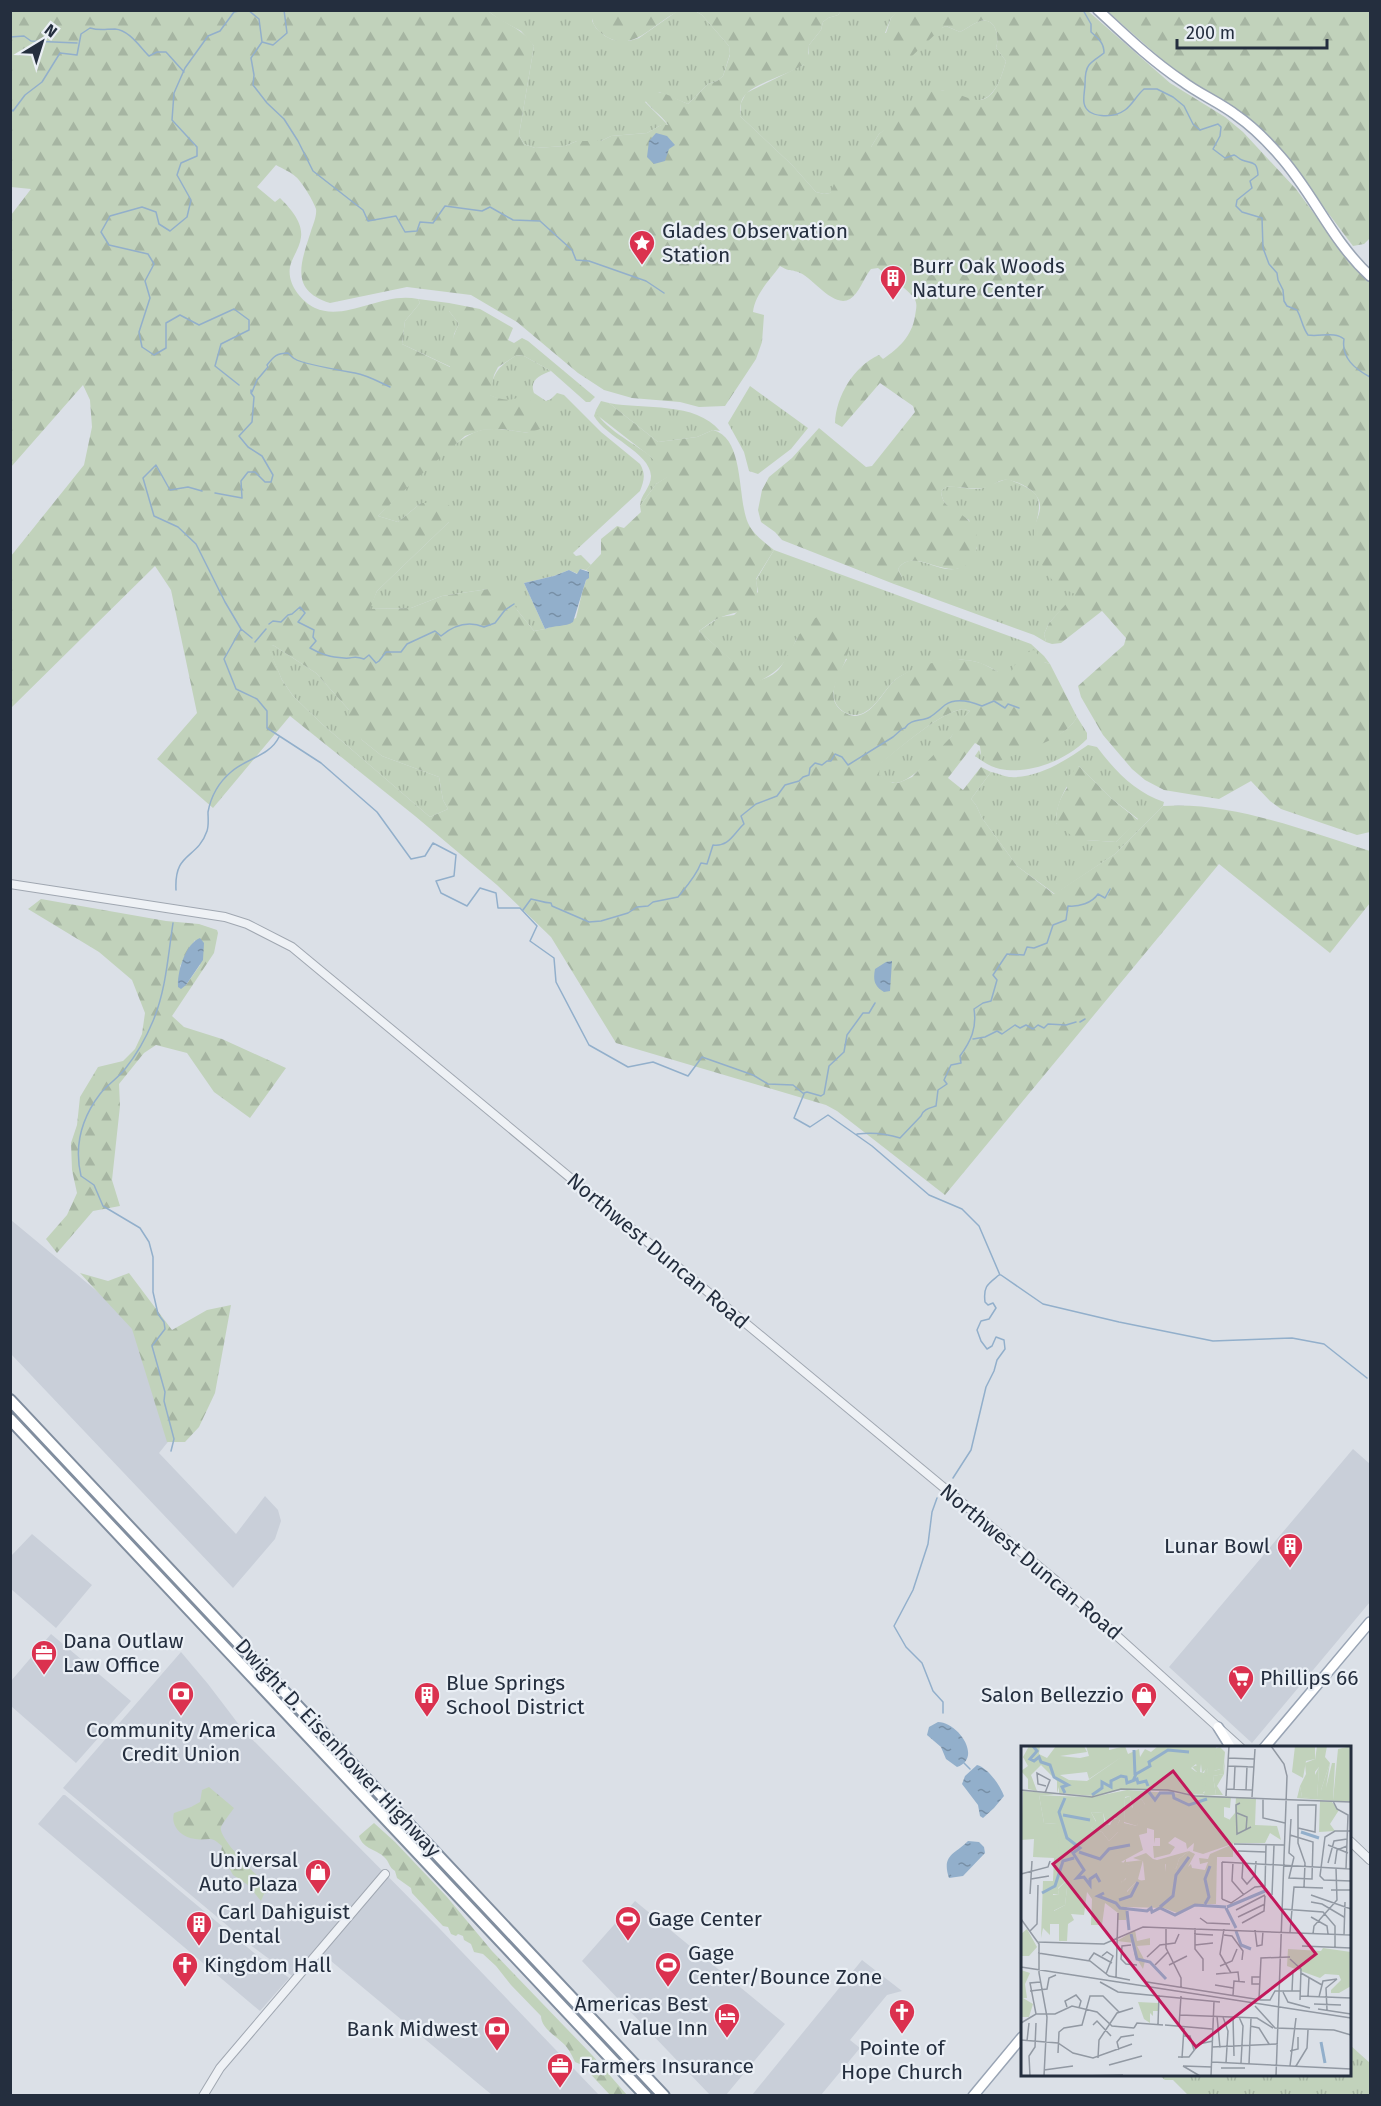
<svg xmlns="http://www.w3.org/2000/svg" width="1381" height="2106" font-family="'Fira Sans',sans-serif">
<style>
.built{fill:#c9cfd9}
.grass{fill:url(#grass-tufts);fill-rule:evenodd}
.forest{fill:url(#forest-firs);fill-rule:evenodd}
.water{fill:url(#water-ripples)}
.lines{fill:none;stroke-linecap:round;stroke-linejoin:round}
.stream{stroke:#92afcb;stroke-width:1.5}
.minor-casing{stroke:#a0a7b1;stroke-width:10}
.major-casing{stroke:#99a4b4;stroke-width:12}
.highway-casing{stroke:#818e9f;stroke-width:14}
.minor{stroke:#eef1f5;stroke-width:8}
.major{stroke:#fff;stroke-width:9}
.highway{stroke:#fff;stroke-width:10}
.labels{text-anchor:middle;stroke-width:4.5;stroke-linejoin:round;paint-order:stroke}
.poi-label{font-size:21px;fill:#242e3e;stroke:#eaeff5;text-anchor:start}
.street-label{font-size:21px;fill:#242e3e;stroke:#eaeff5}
.inset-river{fill:none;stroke:#92afcb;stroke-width:3}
.inset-road{fill:none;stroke:#9299a3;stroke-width:1.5}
.view{fill:#c2185b;fill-opacity:0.15;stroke:#c2185b;stroke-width:3}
.inset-edge{fill:none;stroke:#242e3e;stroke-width:3}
</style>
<defs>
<pattern id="grass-tufts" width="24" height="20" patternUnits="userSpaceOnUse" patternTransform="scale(1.5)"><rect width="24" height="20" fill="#c1d2bb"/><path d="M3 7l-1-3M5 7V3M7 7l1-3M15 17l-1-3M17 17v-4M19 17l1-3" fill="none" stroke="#a6b5a2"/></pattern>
<pattern id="forest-firs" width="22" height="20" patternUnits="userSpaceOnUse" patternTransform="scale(1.5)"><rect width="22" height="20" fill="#c1d2bb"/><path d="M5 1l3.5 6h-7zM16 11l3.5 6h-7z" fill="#a6b5a2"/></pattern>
<pattern id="water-ripples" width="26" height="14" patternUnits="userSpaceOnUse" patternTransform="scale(1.5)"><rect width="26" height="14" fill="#92afcb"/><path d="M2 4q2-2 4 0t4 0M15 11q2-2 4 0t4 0" fill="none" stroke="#778fa6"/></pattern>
</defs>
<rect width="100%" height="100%" fill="#dbe0e7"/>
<!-- built -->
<path class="built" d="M11,1220l174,144 2,54 -28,35 77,81 29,-38 13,14 3,11 -6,18 -42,49 -222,-234z
M1353,1449l17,15v138l-118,141 -83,-76z
M32,1534l60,51 -36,43 -45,-39v-33z
M51,1634l80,67 -55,62 -65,-57v-25z
M181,1652l27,32 35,46 196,198 160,167h-107l-173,-144 -24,27 -42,-31 -190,-159z
M65,1795l194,162 29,20 1,1 -29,33 -222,-187 25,-29z
M635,1901l150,123 -59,71h-16l-128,-134z
M862,1960l40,31 -15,4 -37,45 10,8 -39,47h-69z"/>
<!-- grass -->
<path class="grass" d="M488,11h104v10l4,7 9,8 8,4 16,1 10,-3 37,-26 19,-1 7,4 27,31 1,8 -7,22 -6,5 -9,3 -20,20 -29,-12 -14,10 24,24 -8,-1 -14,8 -36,3 -10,5h-24l-12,5 -30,2 -11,-4 -5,-9 15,-89 -13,-15 -21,-11z
M841,11h58l-8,7 -6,15 52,-3 9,-4 14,6c6,-3 12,-8 18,-10 17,-7 22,14 18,26l10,13c-5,18 -13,46 -38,38 -10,-3 -18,-7 -27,-9l-62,44 -8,13 -41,46 -6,1 -8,-2 -24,-27 -52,-49 1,-13 5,-10 57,-28 6,-12v-8l12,-15 2,-8 5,-4 10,-3z
M418,299l31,4v8l10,13 -5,10 -3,33 -49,-23 3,-23 15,-18z
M517,355l7,1 27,15c-11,4 -22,9 -17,22l12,8 5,-2 6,-6 7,2 37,37 39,32c6,10 4,17 0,27l-67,62 3,3 5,-1 10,10 -5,5 -6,-1 -2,5 -9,-4 -15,6 -30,7 21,46 -11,2 -17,-21 -29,-21 -46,7 -31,12 -42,1 8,-18 72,-69 -3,-19h-25l-23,19 -20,-6c21,-21 77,-81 104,-86 15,-3 32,1 47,3l-15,-33 -10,1 -15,-6c5,-23 8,-28 28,-40z
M750,386l58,42 -17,21 -33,25 -9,-3 -5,-19 -16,-29z
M609,403c36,7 86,-2 111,28l-7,-1 -16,7 -39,5z
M596,410c4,16 39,34 53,45 7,6 13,15 19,22l-12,7 -16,22c0,-11 11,-18 11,-30 -1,-24 -46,-39 -57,-60z
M1008,479c35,14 35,18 26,53l42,62 -27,29 -5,11 2,8 -12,-7 -140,-51 8,-2v-5l-4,-8c19,-29 57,29 79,-21l-8,-28c-13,-7 -27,-13 -28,-29l5,-4c10,-1 20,2 29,2 13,0 21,-8 33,-10z
M774,550l257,94 13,12 6,8 -6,-2c-10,4 -28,14 -39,13 -4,-1 -8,-4 -12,-6 -11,-6 -23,-10 -35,-9 -18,1 -52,9 -65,22 -10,10 -18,27 -32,32 -6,2 -12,1 -17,-2 -20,-13 -7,-37 3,-53l-50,-21c-11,25 -16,32 -41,45l-57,-52 21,-14 14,-2 24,-23 -2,-12z
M273,645l43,28 33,37 13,30 20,16 57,21 4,23 5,9 -18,8 -108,-93 -29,-28 -11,-16 -14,-33z
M964,709l6,2c-12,11 -11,15 -19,26 -9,13 -40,45 -55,46 -6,0 -12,-4 -17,-8v-11c20,-15 62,-53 85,-55z
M1077,717l10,16v6c-20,21 -58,36 -87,30 -9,-2 -17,-7 -25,-13l4,-6 2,5c29,-7 81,-10 96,-38z
M1088,745l9,2c19,25 38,45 67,55l-1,4 -48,48 -60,40 -38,-28 -35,-48 -6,-13 -5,-6 20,-27c6,1 12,4 18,5 29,2 57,-17 79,-32zM1079,766l33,33 26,20 -22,23 -30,-2 -30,-17c0,-23 12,-38 23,-57z
M1350,2045l20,18v32h-182l-15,-15h-8l-6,-5 191,-1z"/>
<!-- forest -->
<path class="forest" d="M899,10l189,1 82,72 55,34 18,15 53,57 50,68 24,25v550l-13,3 -76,-26 -11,-8 -19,-20 -32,18 -55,-9 -19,-10 -13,-11 -29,-34 -22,-38 -3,-11 46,-41 2,-7 -24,-27 -41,32 -9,1 -6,-2 -2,-8 5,-11 26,-29c-5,-2 -11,-5 -16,-8 -15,-11 -26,-36 -25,-54 0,-8 5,-15 6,-23 2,-16 -17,-26 -31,-29 -9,-2 -14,5 -21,7 -14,4 -28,-1 -42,0l-5,4c1,18 16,18 27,29 14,13 12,39 -5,47 -20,10 -51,-20 -65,2l4,8v6l-8,1 -112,-44 -7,-8 -14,-10 -3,-12 4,-20 7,-13 23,-19 27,-30 47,39 6,-1 43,-54 -2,-6 -33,-23 -38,44 -7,-4c1,-27 19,-57 44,-68l4,4c16,-11 29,-23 32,-43 1,-7 3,-12 -1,-18 -7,-10 -27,-22 -36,-30l-7,1c-7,8 -12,25 -21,30 -17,10 -38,-23 -52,-27 -9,-3 -8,0 -18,-6 -11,15 -25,28 -27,46l11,3 -2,27 -6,17 -31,47 -26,1 -19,-5 -48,-4 -28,-8 -26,-17 -61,-51 -46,-27 -64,-8 -77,16c-41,-13 -29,-40 -19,-72 2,-6 6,-15 5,-22 -2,-7 -14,-27 -20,-32 -5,-5 -13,-8 -20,-12l-19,22 18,15 5,-4c10,10 23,24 21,39 -1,11 -9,20 -11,30 -3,17 11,34 25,41 31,14 68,-17 103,-9l2,4 -15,18 -3,23 48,23c0,-16 1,-28 9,-43l-10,-13v-8l31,6 33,19 -5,12 6,3 8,-5 6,3 67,56 -5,5h-4l-35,-31 -27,-15 -7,-1 -19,12 -4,8 -4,20c12,5 19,7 32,1l21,12 2,15 -5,6 -11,4 -27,-4 -20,1 -17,6 -49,43 -38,37 20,6 23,-19h25l6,5 1,7 -4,7 -72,69 -7,18 41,-1 31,-12 46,-7h20l9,21 17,21 11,-2 31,-11 7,-29 6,-17 -3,-2 15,-16v-15l16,-13 7,2 17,-16 -1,-6 16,-22 11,-7 -16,-20 -54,-42 -1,-5 5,-9 8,2 49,39 39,-5 16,-7c32,8 24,68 35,93 5,11 16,19 26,27l-18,29c6,34 -14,30 -37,39 -7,3 -13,8 -20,13l57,51c6,-3 15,-5 20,-10 14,-11 30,-71 57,-53 45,29 -22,68 9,92 4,2 8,5 13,5 18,-1 28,-25 40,-36 10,-8 24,-14 37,-17 14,-3 31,-5 45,-1 12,3 21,13 34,12 2,-9 13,-22 23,-24l10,12 6,2 27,53c-12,23 -57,35 -81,45l-15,-7 -1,-9 -5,-3 -27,35 15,12 18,-23 10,5 -20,27 5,6 6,13 35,48 37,28 61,-40 48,-48c67,-5 144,25 207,45v52l-40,50 -111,-89 -274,331 -108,-84 -11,-6 -210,-62 -65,-106 -54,-52 -82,-69 -125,-100 -77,92 -56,-49 40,-46 -26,-123 -16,-24 -144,142v-152l73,-91 8,-38 -2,-27 -7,-15 -72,82v-252l20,-26 -20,-2v-176h477c16,13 35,17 46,35l-15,89 5,9 11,4 30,-2 12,-5h24l10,-5 36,-3 14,-8h7c-7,-11 -21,-18 -26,-30 14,-9 32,3 46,9l20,-20 9,-3 6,-5 7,-21 -1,-9 -27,-31 -7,-4h146l-3,4 -10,3 -5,4 -2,8 -12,15 -1,14 -5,6c-14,9 -46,18 -56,28 -7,6 -7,15 -7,23l52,49 24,27 8,2 6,-1 6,-14 28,-33 7,1 8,-13 49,-41c32,-16 58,43 78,-32l-10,-13c4,-12 -1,-33 -18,-26 -6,2 -12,7 -18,10l-14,-6 -4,2 -30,28 -13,5 -6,-2 -9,-20 7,-21zM273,645l43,28 33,37 -1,9 14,21 20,16 57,21 4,23 5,9 -18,8 -108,-93 -29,-28 -11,-16 -13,-32zM964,709l6,2 -11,10 -8,16 -39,40 -14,6h-5l-14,-8 1,-11c19,-15 61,-53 84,-55z
M1365,10l5,2v226l-6,6 -11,2 -80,-106 -34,-29 -65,-41 -67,-59z
M592,11v-1l88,1c-27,10 -48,48 -80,21 -7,-6 -9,-13 -8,-21z
M1079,766l33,33 26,21 -22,22 -30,-2 -8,1 -22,-18c0,-14 3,-24 11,-35l-2,-9z
M41,899l125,22 33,3 18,6 1,3 -4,20 -42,63 12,11 38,12 64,29 -36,50 -36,-26 -27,-39 -31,-8 -12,8 -25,31 1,22 -8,74 8,26 -27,5 -36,42 -11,-14 21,-24 10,-22 -5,-23 -1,-27 6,-18 3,-28 18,-30 25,-6 12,-12 7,-15 3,-21 -13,-33 -33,-28 -71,-43zM195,940l5,25 -14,20 -6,-19z
M80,1273l28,8 21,-8 43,57 35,-20 24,-5 -16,88 -16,34 -14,15h-18l-35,-113z
M209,1787l25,21c-4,6 -11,14 -13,19 -4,10 38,52 47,58l1,7 -5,2 -3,7 -13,-16 -15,-10 -7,-13 -6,-4 2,-12c-4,-3 -7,-7 -12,-7 -5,0 -10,1 -15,0 -13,-1 -25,-13 -21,-26l17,-6 9,-5 2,-12z
M374,1823l21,19 52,55 45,54 100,104 35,40h-17l-28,-30 -7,-3c-2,-4 -4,-9 -7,-13 -7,-11 -27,-19 -27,-33l-30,-31 -15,-19 -13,-12 -9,-2 -3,-8 -7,-4 -1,-4 -5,-2 -2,2 -5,-2 -3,-7 -5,-1 -31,-33 -1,-5 -14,-10 -2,-7c-6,-4 -5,-7 -9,-12 -8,-10 -23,-9 -27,-23z"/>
<!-- water -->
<path class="water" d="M656,133l11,3 8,9 -6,4 -4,12 -11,3 -7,-7 2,-16z
M580,569l9,3v6l-3,2 -13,42c-7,5 -19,3 -28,7l-21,-46 30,-7 15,-6 8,4z
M200,938l4,5 -1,17 -17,25 -5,4 -3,-2c-1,-14 7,-43 22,-49z
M892,961l-2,30 -6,1c-10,-6 -11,-12 -9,-23l11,-7z
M938,1722c20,0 45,36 19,45l-11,-8 -5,-12 -14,-12 2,-8z
M977,1765c11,3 23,20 27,31l-10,12 -11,10 -3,-2 -2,-11 -16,-21 3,-8z
M968,1841l11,1 5,5 1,6 -22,23 -14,2c-8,-24 7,-24 19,-37z"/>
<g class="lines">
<!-- stream -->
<path class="stream" d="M248,10l11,9 3,23 11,3 14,-12 -3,-23
M1083,10l8,14v8c8,7 13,11 13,21 -5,4 -11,7 -15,12 -4,5 -4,13 -4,19 0,5 -2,13 -1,19 3,16 30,15 41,7 8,-6 11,-14 19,-21h13l16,8 11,9 9,18 7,6 18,-6 3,3 -1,9 -7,13 12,9 9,-3c3,1 5,4 8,5 10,4 15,0 16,15l-8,6 2,7 -15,12 -1,6 6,6 20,6 1,30 6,16 8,9 1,7 5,10 1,11 3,5 10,4c5,9 5,17 11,25 12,2 27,-4 36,4 -3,19 11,30 26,38
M10,37l14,-1 7,5 46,2
M262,42l-11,16 3,17 -1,10 14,18 17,16 14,22 15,30 50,39 5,11 28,-5 9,16 12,-1 3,-9 13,1 12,-17 37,5 8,-4 23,13 27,1 32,29 4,10 13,1 57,20 18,12
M10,108l3,3 12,-16 17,-13 18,-29 17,2 4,-21 9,-6c10,3 16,1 25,1 14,1 25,18 34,27l8,-4h9l18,20
M239,385l-24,-19 6,-22 28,-14v-10l-15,-11 -35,16 -19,-10 -14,8v25l-12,7 -12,-8 -3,-15 11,-34 -5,-17 9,-17 -6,-10 -39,-9 -8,-13 9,-16 32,-9 14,5 3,12 11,7 17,-14 4,-17 -14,-25 4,-12 16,-7v-9l-25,-27 2,-27 11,-25 23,-32 12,-5 14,-19 10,-2
M252,392l5,-12 11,-13 -1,-2c7,-9 10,-12 21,-12 0,0 6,6 7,6 7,5 49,12 60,14 12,2 24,9 35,14
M202,491l-14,-4 -18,3 -14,-25 -13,13 11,38 24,11 18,17 29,58 16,27 -17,30 12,30 21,10 10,12v17l54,35 56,49 34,47 14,-3 8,-13 23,12 -2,21 -18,5 5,12 26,13 13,-18 16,5 2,15h22l17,18 -7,15 24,17 2,24 33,63 39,22 25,-5 35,14 14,-19 51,18 15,9 25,1 11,9 -10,24 16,9 18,-12 44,31 57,49 33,14 17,17 21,49
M215,493l27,5 -1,-17 7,-9h7l10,10h6l2,-7 -11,-19 -14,-9 -9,-11 13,-14 2,-25 -3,-4v-3
M269,624l4,-3 8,1 7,-7 4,-1 8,-7 5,6 -7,9 16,8 -1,7 3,4 -6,7c12,7 21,9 34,10 9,1 9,-3 20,1l5,-4 7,8 3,-2 7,-9h15l6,-8 28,-13 6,5c13,-11 28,-15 43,-9l11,-4 10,-13 9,-6
M241,629l11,9
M255,642l11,-13
M176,890c-2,-39 21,-30 31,-59 2,-6 1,-13 1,-19 3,-16 10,-29 23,-40 14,-13 39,-16 48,-35
M523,910l8,-11c7,1 12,4 20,4l1,3 37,16 12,-1 27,-8 9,-6 11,-1 5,-4 25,-5c9,-11 18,-21 23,-34l6,1 6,-19c16,2 20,-11 31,-21l-3,-8 15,-12 21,-8 8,-11 14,-4 4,-4 6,-2 1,-7 5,-5 7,2 5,-4h4l4,-7 7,3 6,8 45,-28 9,-8 3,-1c6,-10 16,-6 25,-11 5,-3 10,-8 15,-12 11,-8 25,-4 37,1l12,-5 11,7 3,-4 11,4
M1080,1022l5,-3
M973,1039l12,-2 12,-6 5,3 13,-9 5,3 6,-3 7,4 5,-4 6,3 4,-4 18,1 10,-3
M804,1093l3,-1 14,4 3,-2 5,-28 15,-14 3,-17 16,-22h6l6,-10
M857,1134c16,-2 28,-1 43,4l21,-22c2,-7 9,-8 15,-10l2,-16 9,-6 -3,-4 7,-15 10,-2 -1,-7c11,-15 17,-28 14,-47l9,-6 8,-2 6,-21 -4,-5 14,-21 17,1 3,-8 7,1 13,-5 6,-18 13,-5 2,-14c11,1 24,-3 30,-12l7,4 5,-9
M1001,1275l42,29 76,18 94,19 79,-3 32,6 43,34
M171,1451l3,-12 -10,-38 1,-9 -13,-46 13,-17 -1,-7 -6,-8 -5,-22v-35l-4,-15 -9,-14 -37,-22 -9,-21 -13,-9c-7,-30 0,-57 19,-82 7,-9 18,-16 25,-25 12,-15 21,-31 28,-48 13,-31 15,-65 20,-98
M953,1478l18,-28 15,-63 8,-16 3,-11 8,-11 -1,-9 -8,-3 -4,9 -5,3 -6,-8 -4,-11 4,-9 8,-2 7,-11 -3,-5 -5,2 -3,-3c-2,-16 3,-18 14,-27
M937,1498l-5,14 -4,32 -15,46 -19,36 12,21 16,16 11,28 10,11v11
M964,1763l6,6"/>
<!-- minor casing -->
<g class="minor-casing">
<path id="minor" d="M10,884l215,33 22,7 45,23 762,632 187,169
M1350,1841l20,19
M203,2096l17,-28 165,-194"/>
</g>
<!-- major casing -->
<g class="major-casing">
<path id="major" d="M1098,10c27,25 53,50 84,71 17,13 37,21 54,34 16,11 31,26 44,41 34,38 51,84 90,120
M1218,1727l13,21
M1264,1748l106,-126
M973,2096l49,-59"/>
</g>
<!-- highway casing -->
<g class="highway-casing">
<path id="highway" d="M10,1400l654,696
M10,1419l636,677"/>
</g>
<!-- minor -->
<use href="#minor" class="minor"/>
<!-- major -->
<use href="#major" class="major"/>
<!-- highway -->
<use href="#highway" class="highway"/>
</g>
<!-- icons -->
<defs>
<g id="sight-pin" transform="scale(1.35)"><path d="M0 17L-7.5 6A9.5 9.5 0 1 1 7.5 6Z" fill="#db314f" stroke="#eaeff5"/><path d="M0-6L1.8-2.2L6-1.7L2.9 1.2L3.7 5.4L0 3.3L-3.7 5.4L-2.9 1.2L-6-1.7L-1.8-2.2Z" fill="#fff"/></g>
<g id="building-pin" transform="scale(1.35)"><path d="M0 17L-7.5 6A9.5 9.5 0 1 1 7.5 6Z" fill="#db314f" stroke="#eaeff5"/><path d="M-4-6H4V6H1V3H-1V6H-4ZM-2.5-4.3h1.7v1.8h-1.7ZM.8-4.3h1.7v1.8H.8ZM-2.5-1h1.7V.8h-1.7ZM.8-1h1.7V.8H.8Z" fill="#fff"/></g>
<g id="office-pin" transform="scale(1.35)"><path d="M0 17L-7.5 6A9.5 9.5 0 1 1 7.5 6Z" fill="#db314f" stroke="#eaeff5"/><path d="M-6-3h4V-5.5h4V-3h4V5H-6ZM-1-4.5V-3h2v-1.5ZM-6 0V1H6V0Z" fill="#fff"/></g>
<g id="supermarket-pin" transform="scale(1.35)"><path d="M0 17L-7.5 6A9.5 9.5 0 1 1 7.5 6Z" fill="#db314f" stroke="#eaeff5"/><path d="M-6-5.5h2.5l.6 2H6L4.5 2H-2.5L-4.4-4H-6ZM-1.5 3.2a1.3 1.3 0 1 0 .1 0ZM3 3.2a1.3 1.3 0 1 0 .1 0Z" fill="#fff"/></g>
<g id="bank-pin" transform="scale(1.35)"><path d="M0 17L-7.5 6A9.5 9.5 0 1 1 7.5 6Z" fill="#db314f" stroke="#eaeff5"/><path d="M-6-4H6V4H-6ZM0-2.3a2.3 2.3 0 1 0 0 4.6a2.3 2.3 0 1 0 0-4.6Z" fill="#fff"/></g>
<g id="shop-pin" transform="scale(1.35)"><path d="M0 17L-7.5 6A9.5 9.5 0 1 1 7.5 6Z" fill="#db314f" stroke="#eaeff5"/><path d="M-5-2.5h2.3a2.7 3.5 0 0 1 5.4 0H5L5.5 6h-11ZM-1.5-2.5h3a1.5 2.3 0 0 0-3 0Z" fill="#fff"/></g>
<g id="stadium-pin" transform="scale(1.35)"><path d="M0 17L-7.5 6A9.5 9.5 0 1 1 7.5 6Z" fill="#db314f" stroke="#eaeff5"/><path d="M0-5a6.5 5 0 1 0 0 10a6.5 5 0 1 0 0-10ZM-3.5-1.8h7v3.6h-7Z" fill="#fff"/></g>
<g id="church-pin" transform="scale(1.35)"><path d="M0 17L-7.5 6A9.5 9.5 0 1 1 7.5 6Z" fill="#db314f" stroke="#eaeff5"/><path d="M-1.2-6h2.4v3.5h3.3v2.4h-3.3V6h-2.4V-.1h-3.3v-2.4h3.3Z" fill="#fff"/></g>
<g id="hotel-pin" transform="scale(1.35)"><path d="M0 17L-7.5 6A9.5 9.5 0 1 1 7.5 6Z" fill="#db314f" stroke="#eaeff5"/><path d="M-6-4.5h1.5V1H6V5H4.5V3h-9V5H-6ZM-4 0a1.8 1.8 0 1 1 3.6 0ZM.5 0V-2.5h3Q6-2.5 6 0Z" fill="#fff"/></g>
</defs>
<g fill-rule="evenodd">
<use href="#sight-pin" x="642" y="243"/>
<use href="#building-pin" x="893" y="278"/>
<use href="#building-pin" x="1290" y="1546"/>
<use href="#office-pin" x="44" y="1653"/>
<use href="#supermarket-pin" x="1241" y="1678"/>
<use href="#bank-pin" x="181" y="1694"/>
<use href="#building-pin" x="427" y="1695"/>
<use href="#shop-pin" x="1144" y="1695"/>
<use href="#shop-pin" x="318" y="1872"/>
<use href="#stadium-pin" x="628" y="1919"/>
<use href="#building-pin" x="199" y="1924"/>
<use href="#church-pin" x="185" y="1965"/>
<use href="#stadium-pin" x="668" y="1965"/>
<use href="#church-pin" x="902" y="2012"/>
<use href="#hotel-pin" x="727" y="2016"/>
<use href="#bank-pin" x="497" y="2029"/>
<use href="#office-pin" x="560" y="2066"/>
</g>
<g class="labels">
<!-- poi labels -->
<g class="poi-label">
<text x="662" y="238">Glades Observation<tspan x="662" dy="24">Station</tspan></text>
<text x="912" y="273">Burr Oak Woods<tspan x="912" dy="24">Nature Center</tspan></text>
<text x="1270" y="1553" text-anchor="end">Lunar Bowl</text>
<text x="63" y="1648">Dana Outlaw<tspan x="63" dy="24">Law Office</tspan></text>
<text x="1260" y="1685">Phillips 66</text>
<text x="446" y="1690">Blue Springs<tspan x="446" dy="24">School District</tspan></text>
<text x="1124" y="1702" text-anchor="end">Salon Bellezzio</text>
<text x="181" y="1737" text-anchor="middle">Community America<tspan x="181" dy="24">Credit Union</tspan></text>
<text x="298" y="1867" text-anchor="end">Universal<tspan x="298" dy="24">Auto Plaza</tspan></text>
<text x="218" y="1919">Carl Dahiguist<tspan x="218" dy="24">Dental</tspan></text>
<text x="648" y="1926">Gage Center</text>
<text x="688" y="1960">Gage<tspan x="688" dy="24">Center/Bounce Zone</tspan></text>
<text x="204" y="1972">Kingdom Hall</text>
<text x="708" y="2011" text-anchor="end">Americas Best<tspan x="708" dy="24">Value Inn</tspan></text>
<text x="478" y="2036" text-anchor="end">Bank Midwest</text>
<text x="902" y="2055" text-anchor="middle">Pointe of<tspan x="902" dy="24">Hope Church</tspan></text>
<text x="580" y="2073">Farmers Insurance</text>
</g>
<!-- street labels -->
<g class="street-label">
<text transform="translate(658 1251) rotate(40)" y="7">Northwest Duncan Road</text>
<text transform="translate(1031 1562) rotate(40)" y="7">Northwest Duncan Road</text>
<text transform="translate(338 1748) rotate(47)" y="7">Dwight D. Eisenhower Highway</text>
</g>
</g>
<!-- overview -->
<g transform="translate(1021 1746)">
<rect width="330" height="330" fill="#dbe0e7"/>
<path d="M199,1l5,5 -2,21 -3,-4 -6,2 -1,-7 -5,2 -1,23 -4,4 13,2 -3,-19 11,-2 -7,12 6,9 -36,-1 3,-5 1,5 9,-6 -9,-2v-15l6,1 -5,-5 9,-3 -1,8 4,1 3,-8 6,-1 -6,-2 1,-4v-1v5l6,-3v-10zM294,13v16l4,-8 -2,32 -15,-2 -2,-11 6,-12 -1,-11zM309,17l-4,25 6,-25h3l-2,37h-7l-5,-10zM18,49l20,1 1,55h-4l-2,-26v19l-10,-5v-15h13l-13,-1zM109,50l2,12 9,-9 4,5 -8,22 -13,-4 1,-24zM215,51l20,1 -1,27 22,1 4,14 -11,-7 -5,10h-31l-4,-24 5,-6zM299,55l12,1 7,8 -9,14 5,7 -16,1zM70,66l12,1 2,12h5l3,-6h7l-4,10 4,1 -11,11 -7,-9 -11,-4 5,-7zM168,105l-10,8 -3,10 -11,-5v8h-9l1,-12zM105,113v3l17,-2 -5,19 5,3 -6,-1 -11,11v-14l-5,6 2,-13 6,-7 -7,1zM47,133l-3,26 -12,6v-16h6l-1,-6zM302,202l28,4v34l-12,7h-8v-3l10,-10 -2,-5 -14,-1 -5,4 -33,-12 1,-17 33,2zM117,256l20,1v8h-5v5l-3,-3v10l-6,-4z" fill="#c1d2bb"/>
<path d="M8,0h11l-1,8 8,4 9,-12h28l3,6 -27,4 20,2 9,-2 -3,-10h23v4l16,-4 3,8 11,-5 1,8 5,-8 6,3 7,-6 58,1 -2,24 7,-2 2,3 2,-12 -1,14 -11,2 3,19h-12l4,-28 -6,6 -1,-9 -3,4 -2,-4 -5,4 12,9 -1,17h-12l-1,-4 -1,3 -63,-4 -32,7 -34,-3v-6l-2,6v-12l-16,-16 -10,10 6,16 -9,-2v-10l-7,-8 7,-5 -5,-9zM102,10l-36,25 -18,-1 -9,-5 27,-3 2,7zM274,0h20v13l-9,2 -3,17 -11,-6zM296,0h10l-2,11 5,6 -9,27 5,3v6l7,1 5,-51 13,-3v56l-54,-4 3,-12 2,11 15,1 2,-31 -6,7zM106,44l104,7 -1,11 -6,-1v10l11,5v21l-32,11 -10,-3 1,-8 -7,6 -1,-6 -11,-6 -7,6 7,4 -5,7 -16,4 -1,-12h7v-8h-5l-1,6v-14l-7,-2v5l-8,2 4,15 -22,12 8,2 -8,19 6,-5v14l10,-11 8,-1 -2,-19 -10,-3 13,-5 7,6 4,1v12h8l1,-10 10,7 3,-10 10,-8 6,3 -7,13 3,-3 1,4 13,2 3,-8 -8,2 -1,-6 9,1 2,-5 23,-10v13h-16l-1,47h-16l-23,9 -13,-5 -37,-1 -1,13h-8v-7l-13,-10 -3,22h-11l1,-26 -5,-7 -3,23 -13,-1 3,6 -6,4 -1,17h-8v-17h-9v11l-7,-7 -2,10 2,-57h10l1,-23 -21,-1 1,-18 -13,1 2,-49 35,3 -10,1 2,26 -2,-26h-9l5,28 13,1 2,28v-56l34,1zM109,50l3,12 8,-9 4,5 -5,5 -3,17 -13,-3 1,-26zM70,66l12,1 4,13 7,-8 6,2 -5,9 3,3 -9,9 -7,-9 -11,-4 5,-6zM47,133l-3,26 -11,6 -1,-17 6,1 -1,-7zM6,183l10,18 -8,9h-8v-22zM114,184l2,11 13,-3v7l-13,1 8,15 -2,8 -9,-15v-11l-17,-2zM0,224l9,3 -5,11 2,14h-4l10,6 -4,13h-8z" fill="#c1d2bb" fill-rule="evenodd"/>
<path class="inset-river" d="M12,0l4,5 -7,8 4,2 5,-4 2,5 9,3 4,12 14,8 -6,2 3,6M113,4l1,25M112,35l3,-7 14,-8 -1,-4 19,-12 21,2M128,46l6,8 5,-7h13l1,5 15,7 18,-6M71,49l10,-7v-6l9,5v-6l10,-5 5,1 1,6 10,-4 1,4 8,-2 2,5M44,52l-6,14 8,26 13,10 -7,5 11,17 -7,8 7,-1 6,8v-6l6,-4 4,7M42,69l27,5M280,86l18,6M58,106l21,7 9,-10 21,-4M21,147l13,-7 8,-25 11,-3M83,147l-6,3 18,7 4,5 27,3 4,-3 1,4 8,-4 15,7 20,-10 31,2M98,154l12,-4 7,-14M184,158l4,-7 -4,-18 5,-13M139,161l13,-11 3,-21 13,-18M206,161l38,-16M205,162l10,20M106,165l2,19M215,185l5,14 10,4M110,188l6,25 13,3 16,17M300,296l4,21"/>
<path class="inset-road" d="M250,0l13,18 3,12 -11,300M207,12l26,1M207,20l26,1M206,43l26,1M213,43l1,-23M0,44l71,7 29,-8 47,1 27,6 156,6M225,44l1,-24M24,47l5,-13 -13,-7 1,11 8,2M205,50l3,-50M231,51l3,-48M242,52v20l22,5M312,55l4,8 11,6 -2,54M219,57l-4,2 1,29 14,-7M216,67l10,4 -1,14M270,73l-2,34 5,4M277,82l17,4 1,-27h-18v38l7,20 -1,24M330,85h-16l-10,6 -5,39 4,4 27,1M269,89l23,7 -1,37 -23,-1 5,-21M213,98l50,1M307,99l20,8M217,105l28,1M201,116l129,7M201,116v37M212,116l-1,19 12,14M222,116l-1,16 5,6 8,-9 1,-14M307,117l6,-22 13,-2M314,118l2,-14 10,-4M0,128l27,-7 2,-6M10,133l18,-3M310,144h20M9,148l2,-33M251,149l2,-50M290,149l40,14M201,153l9,4 24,-16 10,-1 1,-41M290,156l11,2 22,13M261,163l41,3 12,14v22M215,164l29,-15M217,171l27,-13M290,171l16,9 1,8M179,172l7,5 23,1M0,173l18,25v29l8,44 -3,59M221,177l22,-12 1,-15M145,182v20l15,30v10M174,182v21l8,10v12M203,183l-4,25 11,19M234,184l2,16 5,-1 1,-14M9,185l7,-7 1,-39M269,186l4,-45 29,1M173,188l19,1M292,188l1,-8 23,-26 -1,-32M203,189l8,1 11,15 -1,9M323,189l1,-33M16,196l67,2 39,-17 208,8M110,199l-9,1 -1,13 5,5 11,1M174,199l18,-2M281,200l49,2M17,207l52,8 19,15 21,4M81,210l5,-4 6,4 -7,18M126,211l13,-12 15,-2 4,-9M269,213l11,10 -1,31M68,214l5,-7 18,10M134,219l13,-13M148,219l18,-9M199,220l12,-5 5,-12M0,221l330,51M280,227l21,12M195,228l22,-2 1,9M95,231l2,-64M79,236l18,10 102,10M126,236l114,18h9l5,-9h25M238,238h-7v-7h8M194,239l18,3M9,245l17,-2 2,-11 7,-3M271,245l1,-21M262,246l5,10 22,6M212,249l1,-14 11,1M279,250l51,2M287,250l1,-19M298,251l4,-16 14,-2M238,253l2,-41 29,-1M293,258l27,1M234,260l20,22 59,2 17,5M46,261l-2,-6 11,-6 5,6 -2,7M297,263l33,5M306,264l-1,-22 11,-9M15,268l-6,-31 10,-1M159,269l77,3 16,10M196,270l3,32M202,271l5,14 -2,32M212,271l1,39M218,271l4,9 -2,37M0,277l15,-9h19l17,-8 25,6 15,14 22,2M137,278l1,-29M72,279l4,-4 14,15M144,279l47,4M158,280l2,-30M229,280l9,2 10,16M113,282l3,-5 26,2M162,290h7l4,14M0,294l37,3 15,10 20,5 39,-14M6,295l2,-18M191,301l66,-3M98,304l-2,-8 4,-5 13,-2M269,305l8,-2v-12M37,307l1,-21 5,-4 18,-3 8,-29h13l16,16M157,311h11l10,-13 14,-3M77,312l1,-18 18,-27 16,-5M161,312l2,-30M191,316l139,7M228,318l2,-46M88,319l33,-9M162,320l29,1M162,320l17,10M269,320l6,-48M275,320l11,-18 1,-18M200,322h24M23,324l29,-4M9,330l-1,-20 6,-9 1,-24M61,330l41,-1M190,330l3,-75"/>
<path class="view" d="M152,25l143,183 -120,93 -143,-183z"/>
<rect width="330" height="330" class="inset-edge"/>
</g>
<!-- border -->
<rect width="1381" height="2106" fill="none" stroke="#242e3e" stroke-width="24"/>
<!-- north arrow -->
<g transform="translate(42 42) rotate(38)" stroke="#eaeff5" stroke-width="4.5" paint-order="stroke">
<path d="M0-4.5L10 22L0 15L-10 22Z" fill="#242e3e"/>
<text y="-9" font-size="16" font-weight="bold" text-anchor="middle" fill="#242e3e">N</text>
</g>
<!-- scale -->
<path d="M1177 39v9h150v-9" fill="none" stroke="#242e3e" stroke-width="3"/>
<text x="1186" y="39" font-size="18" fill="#242e3e" stroke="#eaeff5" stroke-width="4.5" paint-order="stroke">200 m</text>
</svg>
